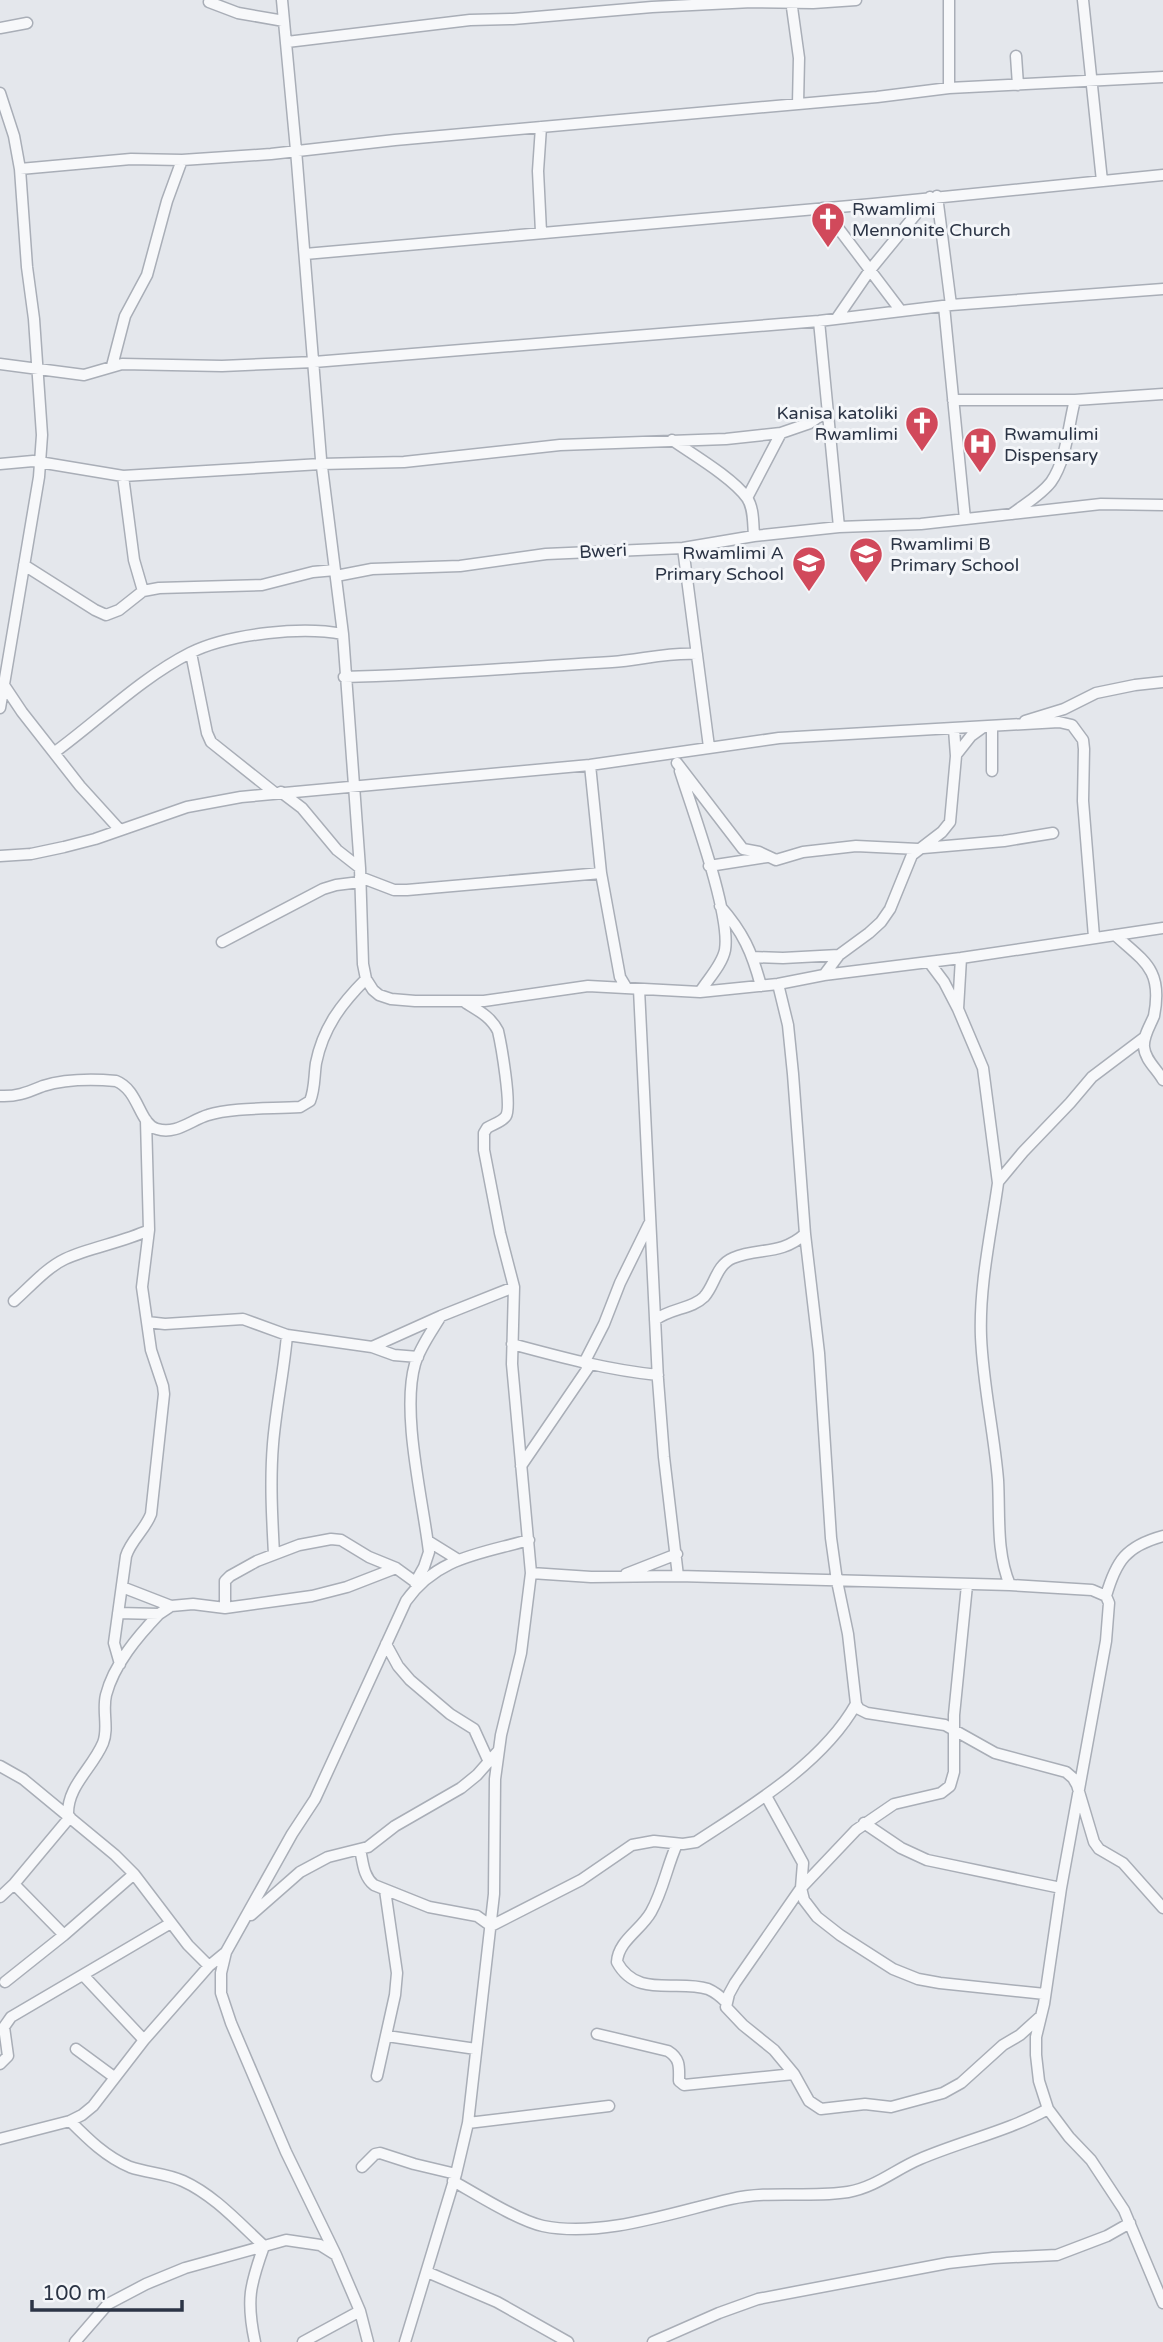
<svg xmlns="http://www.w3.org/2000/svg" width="1163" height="2342" font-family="'Varela Round',sans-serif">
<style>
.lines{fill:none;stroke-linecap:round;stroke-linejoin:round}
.minor-casing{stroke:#a9aeb7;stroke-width:13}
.minor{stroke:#f7f8fa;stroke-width:10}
.labels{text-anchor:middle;stroke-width:6;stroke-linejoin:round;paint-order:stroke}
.poi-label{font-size:18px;fill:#2b3445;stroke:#f4f6f9;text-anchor:start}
.street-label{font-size:18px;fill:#2b3445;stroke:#f4f6f9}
</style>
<rect width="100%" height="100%" fill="#e4e7ec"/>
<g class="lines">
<!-- minor casing -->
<g class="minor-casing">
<path id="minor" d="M282,0l14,150 25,309 22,175 17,234 3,96 3,15 7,11 6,5 12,4 24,2h69l104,-15 112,6 78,-8 46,-9 137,-17 202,-30
M791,0l8,58 -1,46
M949,0v88
M1083,0l19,181
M209,2l29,11 46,8
M0,28l27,-5
M287,42l183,-22 43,-1 139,-12 100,-5 61,1 43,-3
M1016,56l2,29
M0,93l14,43 6,33 7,98 7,52 8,116 -3,42 -39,231
M541,127l-3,44 3,61
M20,169l111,-10 51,1 89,-6 124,-14 482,-43 72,-9 214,-11
M937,196l14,109
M823,208l78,103
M305,254l568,-50 290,-29
M944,306l21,213
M837,318l33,-48 60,-73
M819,321l20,206
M0,364l84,11 38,-11 100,2 92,-4 505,-41 132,-16 212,-16
M112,366l13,-50 22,-41 20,-74 15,-41
M953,400h122l88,-6
M672,440c20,14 61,38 75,58 7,10 6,26 7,38
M0,464l33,-3 90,15 198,-12 83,-2 156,-17 166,-6 55,-6 29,-10 17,-12
M123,476l11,84 9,31
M747,498l34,-65
M1012,514c13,-10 29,-19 39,-32 16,-23 17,-56 24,-82
M683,548l26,199
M24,565l71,45 11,5 13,-5 24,-19 16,-3 103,-3 51,-13 22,-2
M336,576l36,-7 88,-3 86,-12 137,-6 71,-12 85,-9 82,-3 180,-20 62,1
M191,653l16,80 4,9 64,51
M344,677c90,-2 179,-10 268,-15 29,-2 56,-10 85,-8
M4,685l18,27 58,74 40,44
M1025,721l39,-12 32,-16 39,-8 28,-3
M992,727v44
M55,752c45,-33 86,-74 135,-99 24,-12 52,-17 78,-20 26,-3 49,-4 75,1
M956,755l15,-19 11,-8
M677,763l66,86 16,3 17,8 27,-8 53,-6 62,3
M590,765l11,108 19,104 6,10
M680,771c12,38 51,143 45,179 -3,15 -17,29 -25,42
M281,792l21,16 35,42 23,18
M923,848l81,-7 49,-8
M0,856l31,-2 33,-7 31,-8 92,-32 54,-10 349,-32 189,-27 280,-16 13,3 11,15 1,9 -1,52 11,136
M709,866l58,-9
M360,877l34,13h13l194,-17
M720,906c23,26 32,46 41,80
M1115,935c30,27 48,35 39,81 -4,10 -11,20 -10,31 1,13 13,22 19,33
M222,942l101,-53 13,-4 24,-3
M752,957l31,1 56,-3
M929,962l15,20 14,27 25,59 15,115c-7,50 -19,103 -17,154 2,48 13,95 17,143 2,35 -2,72 12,105
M824,975l15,-20 30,-22 12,-11 9,-13 22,-54 30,-23 8,-10 6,-66 -2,-27
M778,984l10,41 5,49 12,160 14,119 12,185 6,43 11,53 8,70 3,5 8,4 78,12 50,28 71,19 7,6 4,7 17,57 5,7 24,14 40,45
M639,989l19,391 6,77 14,119
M958,1009l3,-51
M0,1096c17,1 28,-4 43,-10 23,-7 50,-7 73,-5 23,9 23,43 41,48 19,6 34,-9 51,-14 24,-8 65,-6 92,-8l10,-6c5,-12 4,-25 6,-38 7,-35 25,-59 50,-84
M998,1182l25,-30 47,-49 22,-26 53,-40
M14,1301c16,-14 32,-33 51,-42 26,-12 56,-16 84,-29
M655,1320c16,-12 37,-11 49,-23 11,-12 12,-32 29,-39 26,-11 47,-2 72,-24
M147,1322l18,2 78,-5 44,16 85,12 69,-31 73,-29
M512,1344c48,13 96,26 146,31
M372,1347l22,8 24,2
M584,1363l20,-39 16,-41 29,-59
M521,1466l69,-101
M428,1541l29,18
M274,1554c-2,-37 -4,-74 -1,-110 3,-37 11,-73 14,-109
M531,1573l60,4 87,-1 332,9 82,5 14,6 3,7 -3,38 -45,247 -17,116 -8,33v18l3,26 9,28 21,28 22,23 33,50 39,93
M626,1574l51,-20
M415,1583l9,-16 5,-15c-6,-51 -28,-139 -14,-188 5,-17 17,-33 26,-48
M967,1585l-13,130v57l-4,14 -9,7 -47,11 -38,26 -55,58 -66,95 -6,11 -3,13 17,18 31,25 20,24 15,27 12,8 44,-5 26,3 52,-14 18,-10 42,-38 17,-10 21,-19
M122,1587l49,19
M1106,1596c10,-35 20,-50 57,-60
M225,1608v-27l5,-5 27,-15 42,-16 32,-6 10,1 28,17 27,11 22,16
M118,1613l41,1 12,-8 22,-2 32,4 87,-12 35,-9 49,-19
M386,1644l12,22 12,14 40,34 24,15 15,33
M120,1664l-6,-21 12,-87c5,-16 19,-26 25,-42l13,-120 -1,-8 -12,-36 -9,-63 7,-57 -3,-110
M0,1766l23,13 92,76 19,19 54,71 21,21
M766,1796l37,67 -2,25 3,12 13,17 23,18 53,34 25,10 22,4 105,11
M68,1815c-1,-29 24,-46 35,-72 6,-15 -1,-32 3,-48 8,-31 32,-59 53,-81
M864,1823l37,25 26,12 134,28
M677,1844c-10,22 -14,47 -26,68 -10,18 -33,29 -34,50 20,37 59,17 91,27 7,3 13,8 18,13
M360,1849c3,13 3,27 14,36l55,22 48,9 14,10 90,-46 51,-35 22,-4 29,3 13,-2c55,-36 127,-79 160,-138
M14,1884l50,51
M0,1897l14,-13 56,-67
M251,1915l49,-43 28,-15 40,-10 27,-21 66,-38 16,-13 22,-25
M83,1975l61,65
M5,1982l59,-47 70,-61
M597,2034l71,17c13,8 11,17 11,30l5,4 110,-11
M387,2036l89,13
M76,2049l38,28
M0,2064l8,-8 -4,-29 7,-10 160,-94
M377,2076l18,-81 2,-22 -12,-83
M70,2121c18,18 36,36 60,46 17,6 36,6 53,14 31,14 56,42 81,65 -14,39 -18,54 -9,96
M468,2123l141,-17
M0,2139l70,-18 12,-6 11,-9 51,-66 65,-74 17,-14
M362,2167l13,-13 5,-1 34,11 42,10
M453,2181c23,13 66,40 90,45 59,12 131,-14 188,-27 39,-9 79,-1 117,-7 28,-5 48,-23 72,-33 42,-18 88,-28 128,-50
M427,2272l70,30 71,40
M75,2342l33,-38 38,-20 39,-16 101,-28 34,5 16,10
M303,2342l57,-31
M368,2342l-8,-31 -24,-56 -50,-103 -55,-129 -10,-30v-20l5,-21 66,-118 23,-35 91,-198c31,-44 74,-47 123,-61
M405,2342l51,-168 12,-51 26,-229 1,-115 6,-44 20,-82 10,-80 -19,-209 2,-77 -14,-54 -16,-83v-17l3,-5c6,-4 15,-6 19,-12 6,-10 -5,-72 -8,-85 -7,-14 -19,-20 -32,-28
M653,2342l66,-29 39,-14 190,-36 45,-5 64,-3 50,-19 23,-13"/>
</g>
<!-- minor -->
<use href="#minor" class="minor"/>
</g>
<!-- icons -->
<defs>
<g id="church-pin" transform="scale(1.75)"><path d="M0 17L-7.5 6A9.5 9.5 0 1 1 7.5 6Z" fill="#d1495b" stroke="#f4f6f9"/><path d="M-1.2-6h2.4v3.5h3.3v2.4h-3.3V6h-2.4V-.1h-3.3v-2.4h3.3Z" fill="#fff"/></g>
<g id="hospital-pin" transform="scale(1.75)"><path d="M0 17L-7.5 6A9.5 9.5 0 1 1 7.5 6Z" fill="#d1495b" stroke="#f4f6f9"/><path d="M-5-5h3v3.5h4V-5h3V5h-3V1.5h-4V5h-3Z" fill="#fff"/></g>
<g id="school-pin" transform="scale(1.75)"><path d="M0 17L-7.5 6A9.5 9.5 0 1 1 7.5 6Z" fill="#d1495b" stroke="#f4f6f9"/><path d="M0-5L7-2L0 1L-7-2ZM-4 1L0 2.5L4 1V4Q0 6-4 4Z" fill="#fff"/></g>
</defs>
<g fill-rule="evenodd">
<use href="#church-pin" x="828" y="219"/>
<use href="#church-pin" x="922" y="423"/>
<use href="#hospital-pin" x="980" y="444"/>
<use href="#school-pin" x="866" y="554"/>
<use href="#school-pin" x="809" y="563"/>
</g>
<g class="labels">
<!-- poi labels -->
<g class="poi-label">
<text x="852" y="215">Rwamlimi<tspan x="852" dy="21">Mennonite Church</tspan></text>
<text x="898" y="419" text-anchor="end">Kanisa katoliki<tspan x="898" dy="21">Rwamlimi</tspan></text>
<text x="1004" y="440">Rwamulimi<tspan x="1004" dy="21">Dispensary</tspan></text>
<text x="890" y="550">Rwamlimi B<tspan x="890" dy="21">Primary School</tspan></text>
<text x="784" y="559" text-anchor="end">Rwamlimi A<tspan x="784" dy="21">Primary School</tspan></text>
</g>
<!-- street labels -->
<g class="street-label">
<text transform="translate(603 551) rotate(-3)" y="6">Bweri</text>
</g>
</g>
<!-- scale -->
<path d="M32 2300v10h150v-10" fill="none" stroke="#2b3445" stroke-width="3.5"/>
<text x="42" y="2300" font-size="21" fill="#2b3445" stroke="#f4f6f9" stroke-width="5" paint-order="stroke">100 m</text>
</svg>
